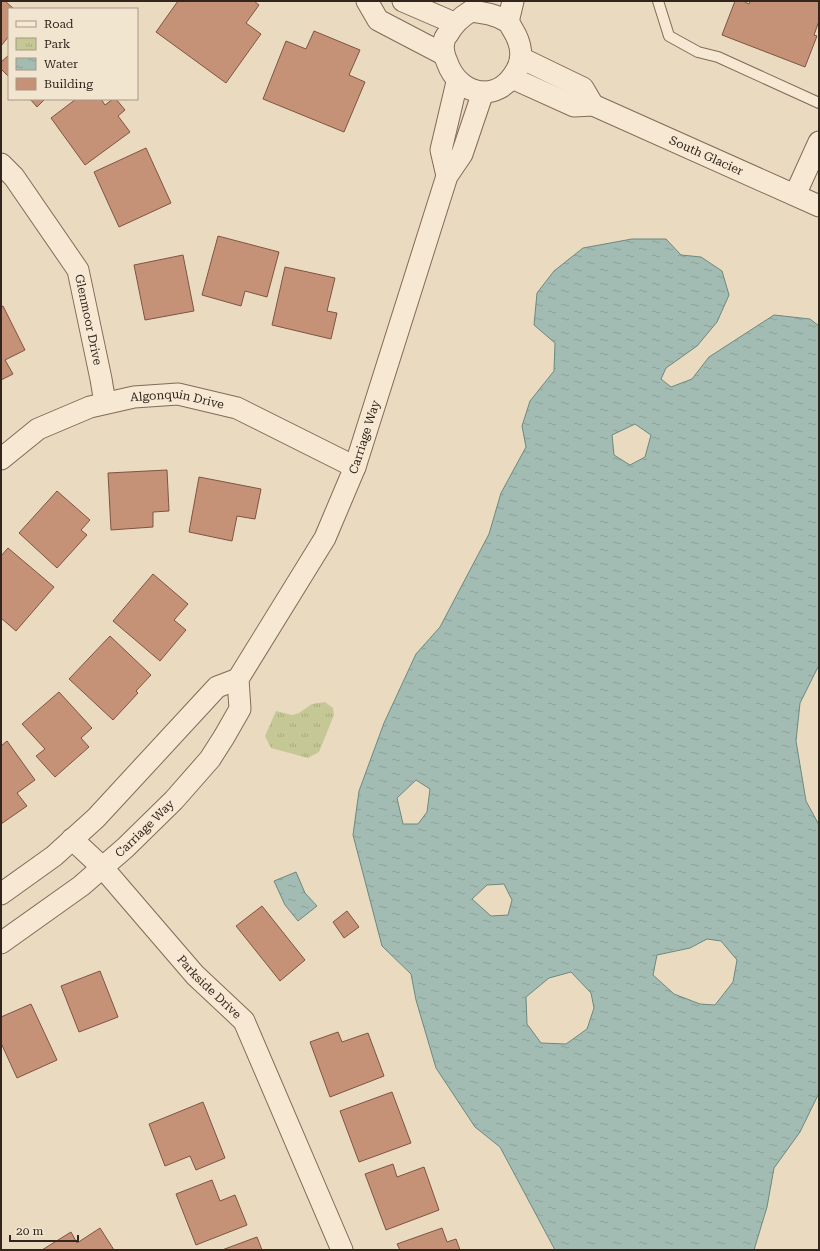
<svg xmlns="http://www.w3.org/2000/svg" width="820" height="1251" font-family="'Roboto Serif',serif">
<style>
.park{fill:url(#park-tufts)}
.water{fill:url(#water-ripples);stroke:#6b897f;fill-rule:evenodd}
.building{fill:#c59278;stroke:#7f5441}
.lines{fill:none;stroke-linecap:round;stroke-linejoin:round}
.service-casing{stroke:#816b59;stroke-width:12}
.minor-casing{stroke:#816b59;stroke-width:23}
.service{stroke:#f6e8d2;stroke-width:10}
.minor{stroke:#f6e8d2;stroke-width:21}
.labels{text-anchor:middle;stroke-width:4;stroke-linejoin:round;paint-order:stroke}
.street-label{font-size:12px;fill:#32251d;stroke:#f2e5cf}
</style>
<defs>
<pattern id="park-tufts" width="24" height="20" patternUnits="userSpaceOnUse"><rect width="24" height="20" fill="#c5c795"/><path d="M3 7l-1-3M5 7V3M7 7l1-3M15 17l-1-3M17 17v-4M19 17l1-3" fill="none" stroke="#aaab80"/></pattern>
<pattern id="water-ripples" width="26" height="14" patternUnits="userSpaceOnUse"><rect width="26" height="14" fill="#a2bcb3"/><path d="M2 4q2-2 4 0t4 0M15 11q2-2 4 0t4 0" fill="none" stroke="#8ca19a"/></pattern>
</defs>
<rect width="100%" height="100%" fill="#eadac0"/>
<!-- park -->
<path class="park" d="M325,702l8,6 1,7 -15,37 -11,6 -37,-10 -6,-12 11,-25 16,4 7,-2 13,-9z"/>
<!-- water -->
<path class="water" d="M632,239h34l15,16 20,2 21,14 7,24 -12,27 -20,24 -31,22 -5,11 10,8 21,-8 17,-22 65,-42 36,4 9,7v339l-19,38 -4,38 10,60 13,24v268l-19,39 -26,36 -7,39 -13,43h-199l-55,-103 -25,-20 -39,-59 -20,-68 -5,-26 -29,-28 -29,-111 6,-44 25,-68 32,-69 24,-27 49,-93 12,-41 25,-46 -4,-21 8,-25 24,-30 1,-28 -21,-18 3,-32 17,-22 29,-23zM635,424l16,11 -6,22 -15,8 -16,-10 -2,-20zM416,780l14,9 -3,23 -9,12h-15l-6,-26zM504,884l8,16 -4,15 -17,1 -19,-17 15,-14zM707,939l14,2 16,19 -4,22 -18,23 -15,-1 -26,-10 -21,-19 4,-20 33,-7zM571,972l20,21 3,15 -7,21 -21,15 -25,-1 -14,-19 -1,-27 23,-19z
M296,872l9,21 12,13 -19,15 -13,-16 -11,-24z"/>
<!-- building -->
<path class="building" d="M1,1h4l9,8h-5v27l-8,10z
M178,1h76l5,4 -13,18 15,11 -35,49 -70,-51z
M735,1h8l6,3 1,-3h69v20l-5,14 3,1 -12,31 -83,-32z
M314,31l46,19 -11,25 16,7 -21,50 -81,-33 23,-58 20,8z
M9,55v22l-8,-8v-7z
M30,99h15l-8,8z
M76,99h25l4,6 8,-6h3l9,11 -7,6 12,16 -45,33 -34,-47z
M146,148l25,55 -52,24 -25,-55z
M218,236l61,16 -12,45 -22,-6 -4,15 -39,-11z
M183,255l11,56 -49,9 -11,-55z
M285,267l50,11 -8,33 10,2 -6,26 -59,-14z
M3,306l22,44 -20,10 8,14 -12,6v-73z
M167,470l2,41 -16,1v15l-42,3 -3,-57z
M199,477l62,12 -6,30 -18,-3 -5,25 -43,-9z
M57,491l33,29 -9,10 6,5 -30,33 -38,-35z
M8,548l46,39 -38,44 -15,-13v-62z
M153,574l35,30 -14,16 12,10 -26,31 -47,-40z
M110,636l41,39 -15,16 2,2 -25,27 -44,-41z
M59,692l33,36 -11,10 8,9 -34,30 -19,-21 9,-7 -23,-25z
M7,741l28,39 -18,13 10,13 -26,18v-78z
M262,906l43,54 -25,21 -44,-55z
M347,911l12,16 -15,11 -11,-16z
M100,971l18,46 -39,15 -18,-46z
M31,1004l26,56 -40,18 -16,-35v-26z
M338,1032l4,10 26,-9 16,43 -54,21 -20,-55z
M392,1092l19,51 -52,19 -19,-51z
M203,1102l22,56 -29,12 -6,-14 -25,10 -16,-42z
M393,1164l4,13 27,-10 15,43 -53,20 -21,-56z
M212,1180l8,21 15,-6 12,30 -51,20 -20,-51z
M100,1228l14,22h-72l29,-18 6,11z
M442,1228l5,14 9,-3 4,11h-60l-3,-6z
M257,1237l5,13h-40z"/>
<g class="lines">
<!-- service casing -->
<g class="service-casing">
<path id="service" d="M658,1l11,35 29,16 20,5 101,46"/>
</g>
<!-- minor casing -->
<g class="minor-casing">
<g id="minor">
<path d="M367,1l11,19 65,34"/>
<path d="M403,1l51,22"/>
<path d="M471,11c13,2 24,3 35,10 4,2 5,6 7,9 8,13 11,28 3,41 -19,33 -57,25 -69,-9 -3,-7 -5,-13 -3,-20 0,-3 2,-6 4,-8 6,-11 13,-17 23,-23z"/>
<path d="M508,22l5,-21"/>
<path d="M521,58l62,30 10,17"/>
<path id="s1" d="M512,78l62,28 19,-1 226,101"/>
<path id="s2" d="M1,164l13,13 64,93 23,109 4,24"/>
<path d="M447,176l-6,-26 16,-68"/>
<path d="M795,195l24,-53"/>
<path id="s3" d="M1,459l37,-30 52,-22 44,-10 44,-3 59,14 118,59"/>
<path id="s4" d="M72,839l31,29 92,107 49,46 98,229"/>
<path d="M1,894l53,-38 42,-38 121,-131 21,-8"/>
<path id="s5" d="M1,943l80,-57 44,-38 49,-48 36,-41 14,-22 16,-28 -2,-30 87,-141 30,-71 92,-291 15,-22 21,-62"/>
</g>
</g>
<!-- service -->
<use href="#service" class="service"/>
<!-- minor -->
<use href="#minor" class="minor"/>
</g>
<g class="labels">
<!-- street labels -->
<g class="street-label">
<text dy="4" stroke="none"><textPath href="#s1" startOffset="211">South Glacier</textPath></text>
<text dy="4" stroke="none"><textPath href="#s2" startOffset="182">Glenmoor Drive</textPath></text>
<text dy="4" stroke="none"><textPath href="#s3" startOffset="193">Algonquin Drive</textPath></text>
<text dy="4" stroke="none"><textPath href="#s5" startOffset="642">Carriage Way</textPath></text>
<text dy="4" stroke="none"><textPath href="#s5" startOffset="184">Carriage Way</textPath></text>
<text dy="4" stroke="none"><textPath href="#s4" startOffset="202">Parkside Drive</textPath></text>
</g>
</g>
<!-- border -->
<rect width="820" height="1251" fill="none" stroke="#32251d" stroke-width="4"/>
<!-- legend -->
<rect x="8" y="8" width="130" height="92" fill="#f2e5cf" stroke="#a59888"/>
<rect x="16" y="21" width="20" height="6" fill="#f6e8d2" stroke="#a59888"/>
<text x="44" y="28" font-size="12" fill="#32251d">Road</text>
<rect x="16" y="38" width="20" height="12" fill="url(#park-tufts)" stroke="#a59888"/>
<text x="44" y="48" font-size="12" fill="#32251d">Park</text>
<rect x="16" y="58" width="20" height="12" fill="url(#water-ripples)" stroke="#a59888"/>
<text x="44" y="68" font-size="12" fill="#32251d">Water</text>
<rect x="16" y="78" width="20" height="12" fill="#c59278" stroke="#a59888"/>
<text x="44" y="88" font-size="12" fill="#32251d">Building</text>
<!-- scale -->
<path d="M10 1235v6h68v-6" fill="none" stroke="#32251d" stroke-width="2"/>
<text x="16" y="1235" font-size="12" fill="#32251d" stroke="#f2e5cf" stroke-width="3" paint-order="stroke">20 m</text>
</svg>
